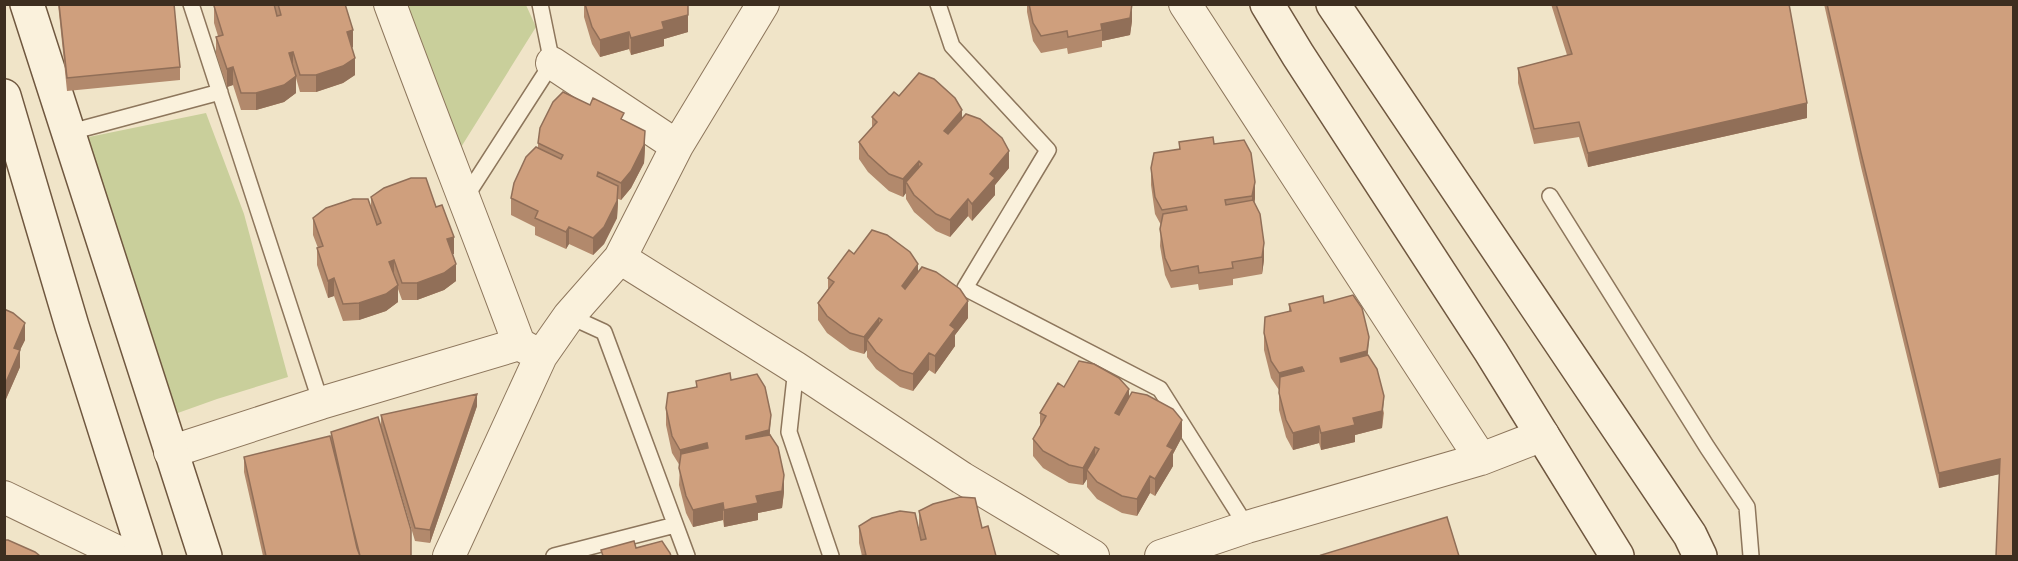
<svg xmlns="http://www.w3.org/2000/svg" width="2018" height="561" font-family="Georgia,serif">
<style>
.green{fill:#c9cf9b}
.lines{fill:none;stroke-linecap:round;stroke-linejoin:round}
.lane-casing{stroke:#8d765c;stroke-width:18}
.street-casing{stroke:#8d765c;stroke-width:34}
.secondary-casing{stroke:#6f573f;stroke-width:36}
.lane{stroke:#faf1dc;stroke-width:15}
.street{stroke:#faf1dc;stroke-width:32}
.secondary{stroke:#faf1dc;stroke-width:33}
.wall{fill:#b2896c}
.shaded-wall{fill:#916f58}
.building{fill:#cf9f7d;stroke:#916f58;stroke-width:1.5}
</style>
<rect width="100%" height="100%" fill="#f0e4c8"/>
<!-- green -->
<path class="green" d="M400,5h126l10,22 -78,125z
M206,113l38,101 44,163 -71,22 -42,15 -91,-276z"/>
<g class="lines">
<!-- lane casing -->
<g class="lane-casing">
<path id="lane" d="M191,4l130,399
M938,4l14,42 96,104 -83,138 195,101 87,138
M67,133l153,-41
M1550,196l157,251 40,60 4,49
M465,198l87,-135 -12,-59
M569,316l35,16 83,224
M796,368l-7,64 42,124
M554,556l121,-31"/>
</g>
<!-- street casing -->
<g class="street-casing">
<path id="street" d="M390,4c42,114 87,226 129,340l22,12
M1185,4l296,455
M552,63l125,83
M620,258l176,110 166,110 131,78
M170,452l151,-49 198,-59
M4,497l122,59
M449,556l92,-200 28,-40 51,-58 57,-112 86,-142
M1161,556l86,-29 234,-68 62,-24"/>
</g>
<!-- secondary casing -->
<g class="secondary-casing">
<path id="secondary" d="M27,4l178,552
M1267,4l31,51 193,297 126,204
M1333,4l357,531 10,21
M4,96l68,230 73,230"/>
</g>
<!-- lane -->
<use href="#lane" class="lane"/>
<!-- street -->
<use href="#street" class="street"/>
<!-- secondary -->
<use href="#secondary" class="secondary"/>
</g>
<!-- wall -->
<path class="wall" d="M58,4h116l6,63v13l-113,11z
M216,4h129l8,43 -1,1 3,27 -12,8 -27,9h-16l-4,-14v15l-12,9 -28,8h-15l-8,-25 -6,2 -11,-33v-17l2,-1 -4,-13v-17z
M584,4h104v28l-24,7v7l-33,9 -2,-6 -29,8 -8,-13 -8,-27z
M1027,4h105v17l-2,14 -28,6v6l-34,7 -1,-6 -26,5 -8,-12 -6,-29z
M1551,4h238l18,114 -219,49 -9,-30 -45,7 -16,-61v-15l49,-13z
M1824,4h189l-14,470 -60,14 -78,-321z
M899,96l63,21 47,51 -14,17v10l-23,26 -4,-5 -18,21 -14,-6 -22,-19 -8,-13v-6l-3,4 -14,-6 -21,-19 -9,-13v-17l13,-14v-11z
M624,121l21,27 -1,15 -13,25 -10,12 -3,-1 -1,19 -13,26 -11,11 -24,-11 -3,5 -31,-14v-8l-24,-12v-17l27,-50v-5z
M1179,142l35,2 41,55 -1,4 10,57 -2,14 -29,5v6l-34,5 -1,-6 -27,4 -6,-13 -5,-29 1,-21 -6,-11 -4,-29v-17l28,-19z
M371,197l83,57h-1l3,27 -12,9 -27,10h-15l-4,-11v13l-12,9 -27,9 -16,1 -9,-25 -6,2 -11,-33v-17h1l-5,-13v-17l58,-8z
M854,254l64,17 50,47 -13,17v11l-20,28 -6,-4 -16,21 -13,-4 -24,-18 -9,-12v-7l-3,4 -14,-4 -23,-17 -9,-13v-17l10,-14v-11z
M1324,303l44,53 16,57 -2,15 -27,7v7l-34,8 -2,-7 -26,7 -7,-13 -7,-27v-20l-8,-12 -7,-28v-17l25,-22v-7z
M4,309l21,31 -5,10v17l-14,32 -2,-1z
M731,380l40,55 13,57 -2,16 -24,5v7l-34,7 -1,-7 -30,7 -7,-14 -7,-28 1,-19 -8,-13 -6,-28v-17l30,-21v-6z
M1064,387l65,11 53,39 -9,17v12l-18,30 -5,-3 -13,23 -15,-3 -25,-14 -10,-12v-8l-4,6 -14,-2 -26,-15 -10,-12v-17l7,-13v-13z
M477,406l-47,137 -15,-2 -34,-114v-12z
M331,432l80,124h-148l-19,-84v-15l87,-18z
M919,511l63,17 -120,28 -3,-13v-17l62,14 -2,-11z"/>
<!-- shaded-wall -->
<path class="shaded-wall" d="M688,4v28l-24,7v7l-33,9v-17l31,-16z
M1132,4v17l-2,14 -28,6v-11l-1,-6z
M353,30v17l-6,2v-17z
M629,32v17l-29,8v-17z
M293,52v17l-4,-16z
M355,58v17l-12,8 -27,9v-17z
M233,67v18l-6,2v-18z
M296,76v17l-12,9 -28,8v-17z
M1807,103v15l-219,49v-14z
M962,110v17l-18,21v-17z
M645,131v17l-1,15 -13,25 -10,12v-17z
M1009,151v17l-14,17v10l-23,26v-17l18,-30z
M919,161v17l-13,4v11l-3,4v-18z
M1255,182v17l-3,14v-17z
M618,186v17l-1,15 -13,26 -11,11v-17z
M968,199v17l-18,21v-17z
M569,227v17l-3,5v-17z
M454,237v17l-7,2v-17z
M1264,243v17l-2,14v-17z
M394,260v17l-5,-15z
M456,264v17l-12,9 -27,10v-17z
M918,264v17l-16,22v-17z
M334,278v18l-6,2v-17z
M398,285v17l-12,9 -27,9v-17z
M968,301v17l-13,17v11l-20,28v-18l15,-31z
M879,318v17l-12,5v10l-3,4v-17z
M25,323v17l-5,10v17l-14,32v-17l8,-34z
M1369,337l-2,31 -27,7v-17z
M929,353v17l-16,21v-17z
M1302,367v17l-23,6v-17z
M1129,389v18l-14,23v-17z
M477,394v12l-47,137v-13z
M1384,396l-2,32 -27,7v7l-34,8v-17l32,-15z
M771,415l-2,32 -23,6v-17z
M1182,420v17l-9,17v12l-18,30v-17l12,-33z
M1319,426v17l-26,7v-17z
M707,443v18l-27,6v-17z
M1095,447v17l-8,6v9l-4,6v-17z
M2000,459v15l-61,14v-15z
M784,475v17l-2,16 -24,5v7l-34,7v-17l32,-14z
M1150,476v17l-13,23v-17z
M723,503v17l-30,7v-17z"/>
<!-- building -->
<path class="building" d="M59,4h115l6,63 -113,11z
M216,4h58l3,12 4,-1 -3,-11h67l8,26 -6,2 8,26 -12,8 -27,9h-16l-7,-23 -4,1 7,23 -12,9 -28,8h-15l-8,-26 -6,2 -11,-32 7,-2 -9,-29z
M585,4h103v11l-26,7 2,7 -33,9 -2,-6 -29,8 -8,-13z
M1029,4h103l-2,14 -29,6 1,6 -34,7 -1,-6 -26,5 -8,-13z
M1556,4h233l18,99 -219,50 -9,-31 -45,7 -16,-61 54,-14z
M1827,4h186v552h-17l4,-97 -61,14 -78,-320z
M919,73l15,6 21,19 7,12 -18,21 4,3 18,-20 14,5 22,19 7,13 -19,23 5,4 -23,26 -4,-5 -18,21 -14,-6 -22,-19 -8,-13 16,-18 -3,-3 -16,18 -14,-5 -21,-19 -9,-13 18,-20 -5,-5 22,-25 5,4z
M563,92l27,13 3,-7 31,15 -3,6 24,12 -1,14 -13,26 -10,12 -23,-11 -1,4 21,10 -1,15 -13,26 -11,11 -24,-11 -3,5 -31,-14 3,-7 -27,-13 3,-15 12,-26 10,-10 25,12 2,-4 -25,-12 2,-15 13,-26z
M1213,137l1,7 30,-4 7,13 4,29 -3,14 -27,4 1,5 27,-5 7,14 4,29 -2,14 -30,5 1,6 -34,5 -1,-7 -27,5 -6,-13 -5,-29 3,-15 24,-4 -1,-4 -24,4 -7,-13 -4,-29 3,-15 26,-4 -1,-7z
M411,178h15l10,29 6,-2 12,32 -7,2 9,25 -12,9 -27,10h-15l-8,-23 -5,2 9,23 -12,9 -27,9 -16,1 -9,-26 -6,3 -11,-33 6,-2 -10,-28 13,-10 27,-9h15l9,26 4,-2 -10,-26 13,-9z
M872,230l15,5 23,17 8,12 -16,22 3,3 17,-22 14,5 24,17 8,12 -18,24 5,4 -20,27 -6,-3 -16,21 -13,-4 -24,-18 -9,-12 15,-20 -3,-2 -15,19 -14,-4 -23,-17 -9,-13 16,-21 -6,-4 21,-28 5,4z
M1353,295l9,13 7,29 -2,14 -27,7 1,4 27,-7 9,14 7,27 -2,15 -29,7 2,7 -34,8 -2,-7 -26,7 -7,-13 -7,-27 1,-16 24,-6 -2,-4 -23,6 -8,-12 -7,-28 1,-16 26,-6 -2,-7 34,-8 1,7z
M4,309l9,4 12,10 -11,25 6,2 -14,32 -2,-1z
M1079,361l15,3 25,14 10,11 -14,24 4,2 13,-23 15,3 26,14 9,11 -15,26 6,3 -18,30 -5,-3 -13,23 -15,-3 -25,-14 -10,-12 12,-21 -4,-2 -12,21 -14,-3 -26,-14 -10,-12 13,-23 -6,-3 18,-30 6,4z
M730,373l1,7 26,-6 8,13 6,28 -2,15 -23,6v3l24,-4 8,12 6,28 -2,16 -26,5 2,7 -34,7 -1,-7 -30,7 -7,-14 -7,-28 2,-14 27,-6 -1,-5 -27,7 -8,-14 -6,-28 2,-15 29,-6 -1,-6z
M477,394l-47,136 -15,-2 -34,-113z
M378,417l33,113v26h-51l-3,-8 -26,-116z
M330,436l30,120h-94l-22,-99z
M960,497l15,1 7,30 6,-2 8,30h-137l7,-1 -7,-29 13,-8 28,-7 15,2 6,27 5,-1 -7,-28 14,-7z
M1447,517l12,39h-137l-1,-1z
M4,540h4l27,12 5,4h-36z
M634,541l2,7 26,-7 8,12 1,3h-70h2l-2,-6z"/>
<!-- border -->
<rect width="2018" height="561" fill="none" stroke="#3d2e20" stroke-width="12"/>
</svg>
